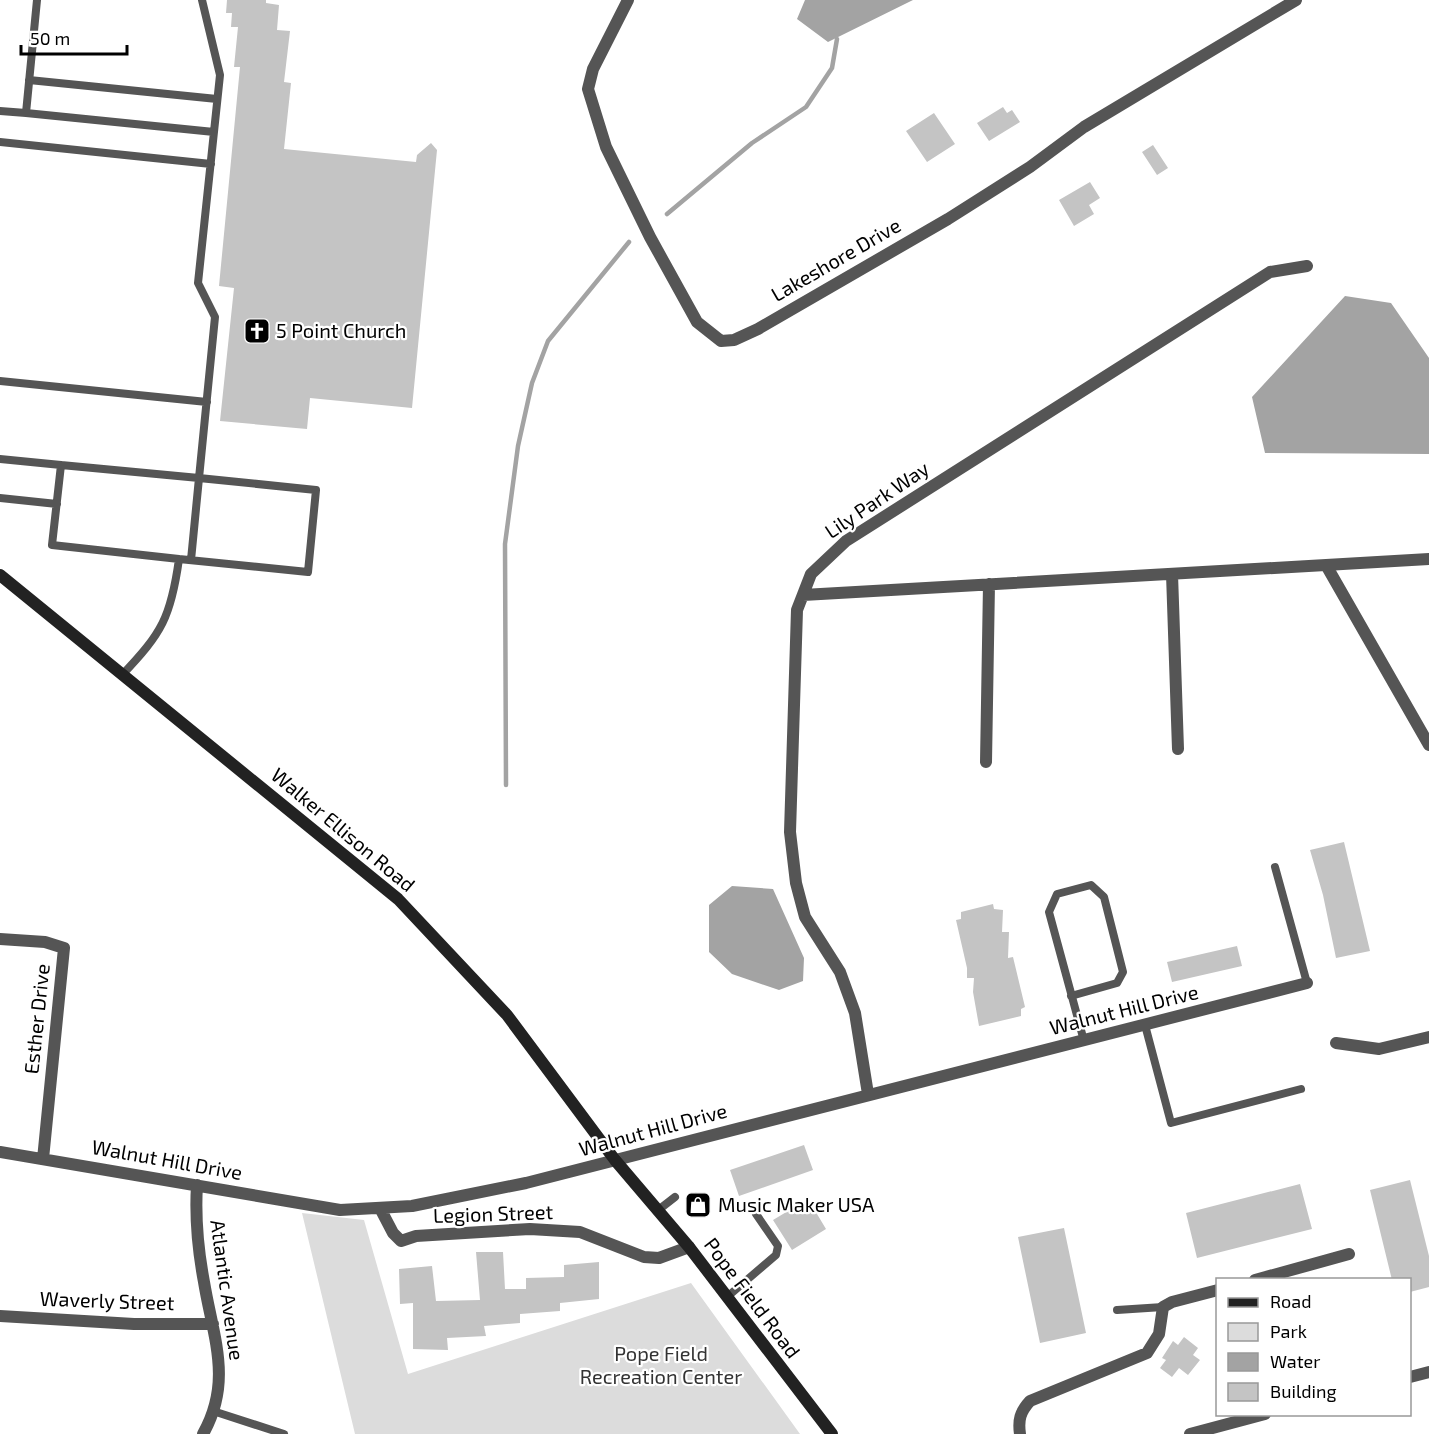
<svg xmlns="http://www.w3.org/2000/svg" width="1429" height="1434" font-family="'Exo 2',sans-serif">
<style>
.green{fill:#dcdcdc}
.water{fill:#a3a3a3}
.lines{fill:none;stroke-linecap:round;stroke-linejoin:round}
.stream{stroke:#a3a3a3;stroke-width:4.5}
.building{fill:#c4c4c4}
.lane{stroke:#555;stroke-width:8}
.street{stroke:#555;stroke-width:12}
.secondary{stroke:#222;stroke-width:12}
.labels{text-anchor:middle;stroke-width:4.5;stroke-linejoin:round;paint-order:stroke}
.street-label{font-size:20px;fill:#000;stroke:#fff}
.poi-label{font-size:20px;fill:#000;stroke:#fff;text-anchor:start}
.park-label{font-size:20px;fill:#333;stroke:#fff}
</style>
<rect width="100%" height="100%" fill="#fff"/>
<!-- green -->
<path class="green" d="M302,1213l62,7 44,154 283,-91 109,151h-445z"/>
<!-- water -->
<path class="water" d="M805,0h108l-85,42 -31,-23z
M1345,296l46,7 38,55v96l-164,-1 -13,-56z
M732,886l41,3 31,69 -1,23 -24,9 -47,-16 -23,-22v-47z"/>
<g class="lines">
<!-- stream -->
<path class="stream" d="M667,214l85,-71 54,-36 26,-39 5,-29
M506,785l-1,-241 13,-98 14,-63 16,-42 81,-99"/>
</g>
<!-- building -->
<path class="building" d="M227,0h39v3l13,2 -2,25 13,1 -6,51 7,1 -7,66 132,13 1,-7 14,-12 6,7 -25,258 -102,-10 -3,31 -87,-8 14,-133 -15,-2 21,-219h-6l4,-40h-7l1,-14h-6z
M1003,107l4,6 5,-3 8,12 -31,19 -12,-18z
M934,113l21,31 -28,18 -21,-31z
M1153,145l15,23 -11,7 -15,-23z
M1090,182l10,16 -11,7 5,9 -20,12 -15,-26z
M1344,842l26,109 -34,7 -13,-63 -13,-45z
M993,904l1,5 9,1 -1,22h7l-1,26 5,-1 12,50 -4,2v7l-42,10 -6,-34 1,-14h-7v-10l-11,-48 5,-1v-7z
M1237,946l5,20 -70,16 -5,-20z
M804,1145l9,25 -74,26 -9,-26z
M1410,1180l19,76v31l-19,5v-12h-18l-22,-90z
M1300,1184l12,45 -115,29 -11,-45z
M696,1192l14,18 -10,7 -14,-18z
M808,1199l18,30 -34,21 -19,-30z
M1064,1228l22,105 -46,10 -22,-106z
M476,1252h27l2,37h21v-11l38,-1v-12l35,-3v37l-39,4v8l-40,3v9l-36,3 2,10 -39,2 1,12 -35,-1v-46l-13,1 -1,-35 33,-3 4,35 44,-1z
M1184,1337l14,11 -5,7 7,5 -12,15 -9,-7 -7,9 -12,-9 6,-8 -4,-2 11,-17 5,4z"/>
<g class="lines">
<!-- lane -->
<path class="lane" d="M29,80l188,19
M0,111l26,2 11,-113
M26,113l188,19
M0,142l211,22
M0,381l207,21
M0,459l61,6 -9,80 127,14c-8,58 -17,74 -57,116
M61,465l138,13 16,-161 -17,-34 22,-208 -18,-75
M0,498l57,6
M179,559l129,13 8,-82 -117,-12 -8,82
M1275,867l32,116
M1071,996l46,-13 6,-11 -19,-75 -13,-12 -34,9 -8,18 35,129
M1145,1025l26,98 130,-34
M657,1211l18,-14
M727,1297l49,-42 2,-9 -22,-32
M1117,1310l46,-3
M216,1412l68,22"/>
<!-- street -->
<path class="street" d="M628,0l-35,69 -5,20 18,58 44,90 47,85 24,19 13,-1 24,-11 190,-110 82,-52 54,-40 212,-127
M1326,565l103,180
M1172,574l6,175
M803,595l626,-36
M986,762l3,-178
M0,939l45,3 19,6 -21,211
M1336,1043l43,6 50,-12
M868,1094l-13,-81 -15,-41 -35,-55 -9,-34 -6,-51 7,-222 14,-36 35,-33 424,-269 37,-6
M0,1152l340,58 72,-4 114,-23 781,-200
M197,1185c-2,32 1,65 7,97 9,55 29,99 -1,152
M381,1210l12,23 8,8 15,-5 114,-7 50,3 64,25 15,1 30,-11
M1255,1280l94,-26
M0,1316l134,8h79
M1410,1377l19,-5
M1020,1434c-2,-14 0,-22 10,-33l117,-48 12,-19 4,-27 9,-5 46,-12
M1190,1434l75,-20"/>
<!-- secondary -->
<path class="secondary" d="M0,575l398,324 109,116 108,145 74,87 143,187"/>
</g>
<!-- icons -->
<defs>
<g id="church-square" transform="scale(1.35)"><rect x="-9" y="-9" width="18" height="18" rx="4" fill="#000" stroke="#fff"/><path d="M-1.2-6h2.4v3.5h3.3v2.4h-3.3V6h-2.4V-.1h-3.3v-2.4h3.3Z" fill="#fff"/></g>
<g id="shop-square" transform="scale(1.35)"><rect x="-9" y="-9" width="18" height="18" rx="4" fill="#000" stroke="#fff"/><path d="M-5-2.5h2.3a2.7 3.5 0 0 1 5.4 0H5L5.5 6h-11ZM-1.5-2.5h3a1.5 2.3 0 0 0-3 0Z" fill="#fff"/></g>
</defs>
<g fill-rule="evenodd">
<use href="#church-square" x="257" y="331"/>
<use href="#shop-square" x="698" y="1205"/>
</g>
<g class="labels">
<!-- street labels -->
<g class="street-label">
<text transform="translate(836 260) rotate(-30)" y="7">Lakeshore Drive</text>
<text transform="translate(877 500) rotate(-34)" y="7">Lily Park Way</text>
<text transform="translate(343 830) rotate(40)" y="7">Walker Ellison Road</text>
<text transform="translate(1124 1010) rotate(-14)" y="7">Walnut Hill Drive</text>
<text transform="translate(37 1019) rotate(-84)" y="7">Esther Drive</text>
<text transform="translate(653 1130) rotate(-15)" y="7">Walnut Hill Drive</text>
<text transform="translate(167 1160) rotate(10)" y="7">Walnut Hill Drive</text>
<text transform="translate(493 1214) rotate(-2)" y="7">Legion Street</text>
<text transform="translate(227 1290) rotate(82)" y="7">Atlantic Avenue</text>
<text transform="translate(752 1298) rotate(53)" y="7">Pope Field Road</text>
<text transform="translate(107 1301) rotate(2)" y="7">Waverly Street</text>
</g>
<!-- poi labels -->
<g class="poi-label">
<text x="276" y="338">5 Point Church</text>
<text x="718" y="1212">Music Maker USA</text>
</g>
<!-- park labels -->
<g class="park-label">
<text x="661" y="1361">Pope Field<tspan x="661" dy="23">Recreation Center</tspan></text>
</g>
</g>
<!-- legend -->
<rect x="1216" y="1278" width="195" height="138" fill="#ffffff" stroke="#999999" stroke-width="1.5"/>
<rect x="1228" y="1298" width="30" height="9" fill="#222222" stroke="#999999" stroke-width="1.5"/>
<text x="1270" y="1308" font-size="18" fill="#000000">Road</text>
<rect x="1228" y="1323" width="30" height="18" fill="#dcdcdc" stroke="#999999" stroke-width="1.5"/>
<text x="1270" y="1338" font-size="18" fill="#000000">Park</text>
<rect x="1228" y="1353" width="30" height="18" fill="#a3a3a3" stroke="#999999" stroke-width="1.5"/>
<text x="1270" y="1368" font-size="18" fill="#000000">Water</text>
<rect x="1228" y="1383" width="30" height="18" fill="#c4c4c4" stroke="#999999" stroke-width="1.5"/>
<text x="1270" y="1398" font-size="18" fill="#000000">Building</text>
<!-- scale -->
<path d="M21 45v9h106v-9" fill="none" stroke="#000000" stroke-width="3"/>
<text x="30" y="45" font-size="18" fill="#000000" stroke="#ffffff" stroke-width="4.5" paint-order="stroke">50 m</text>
</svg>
